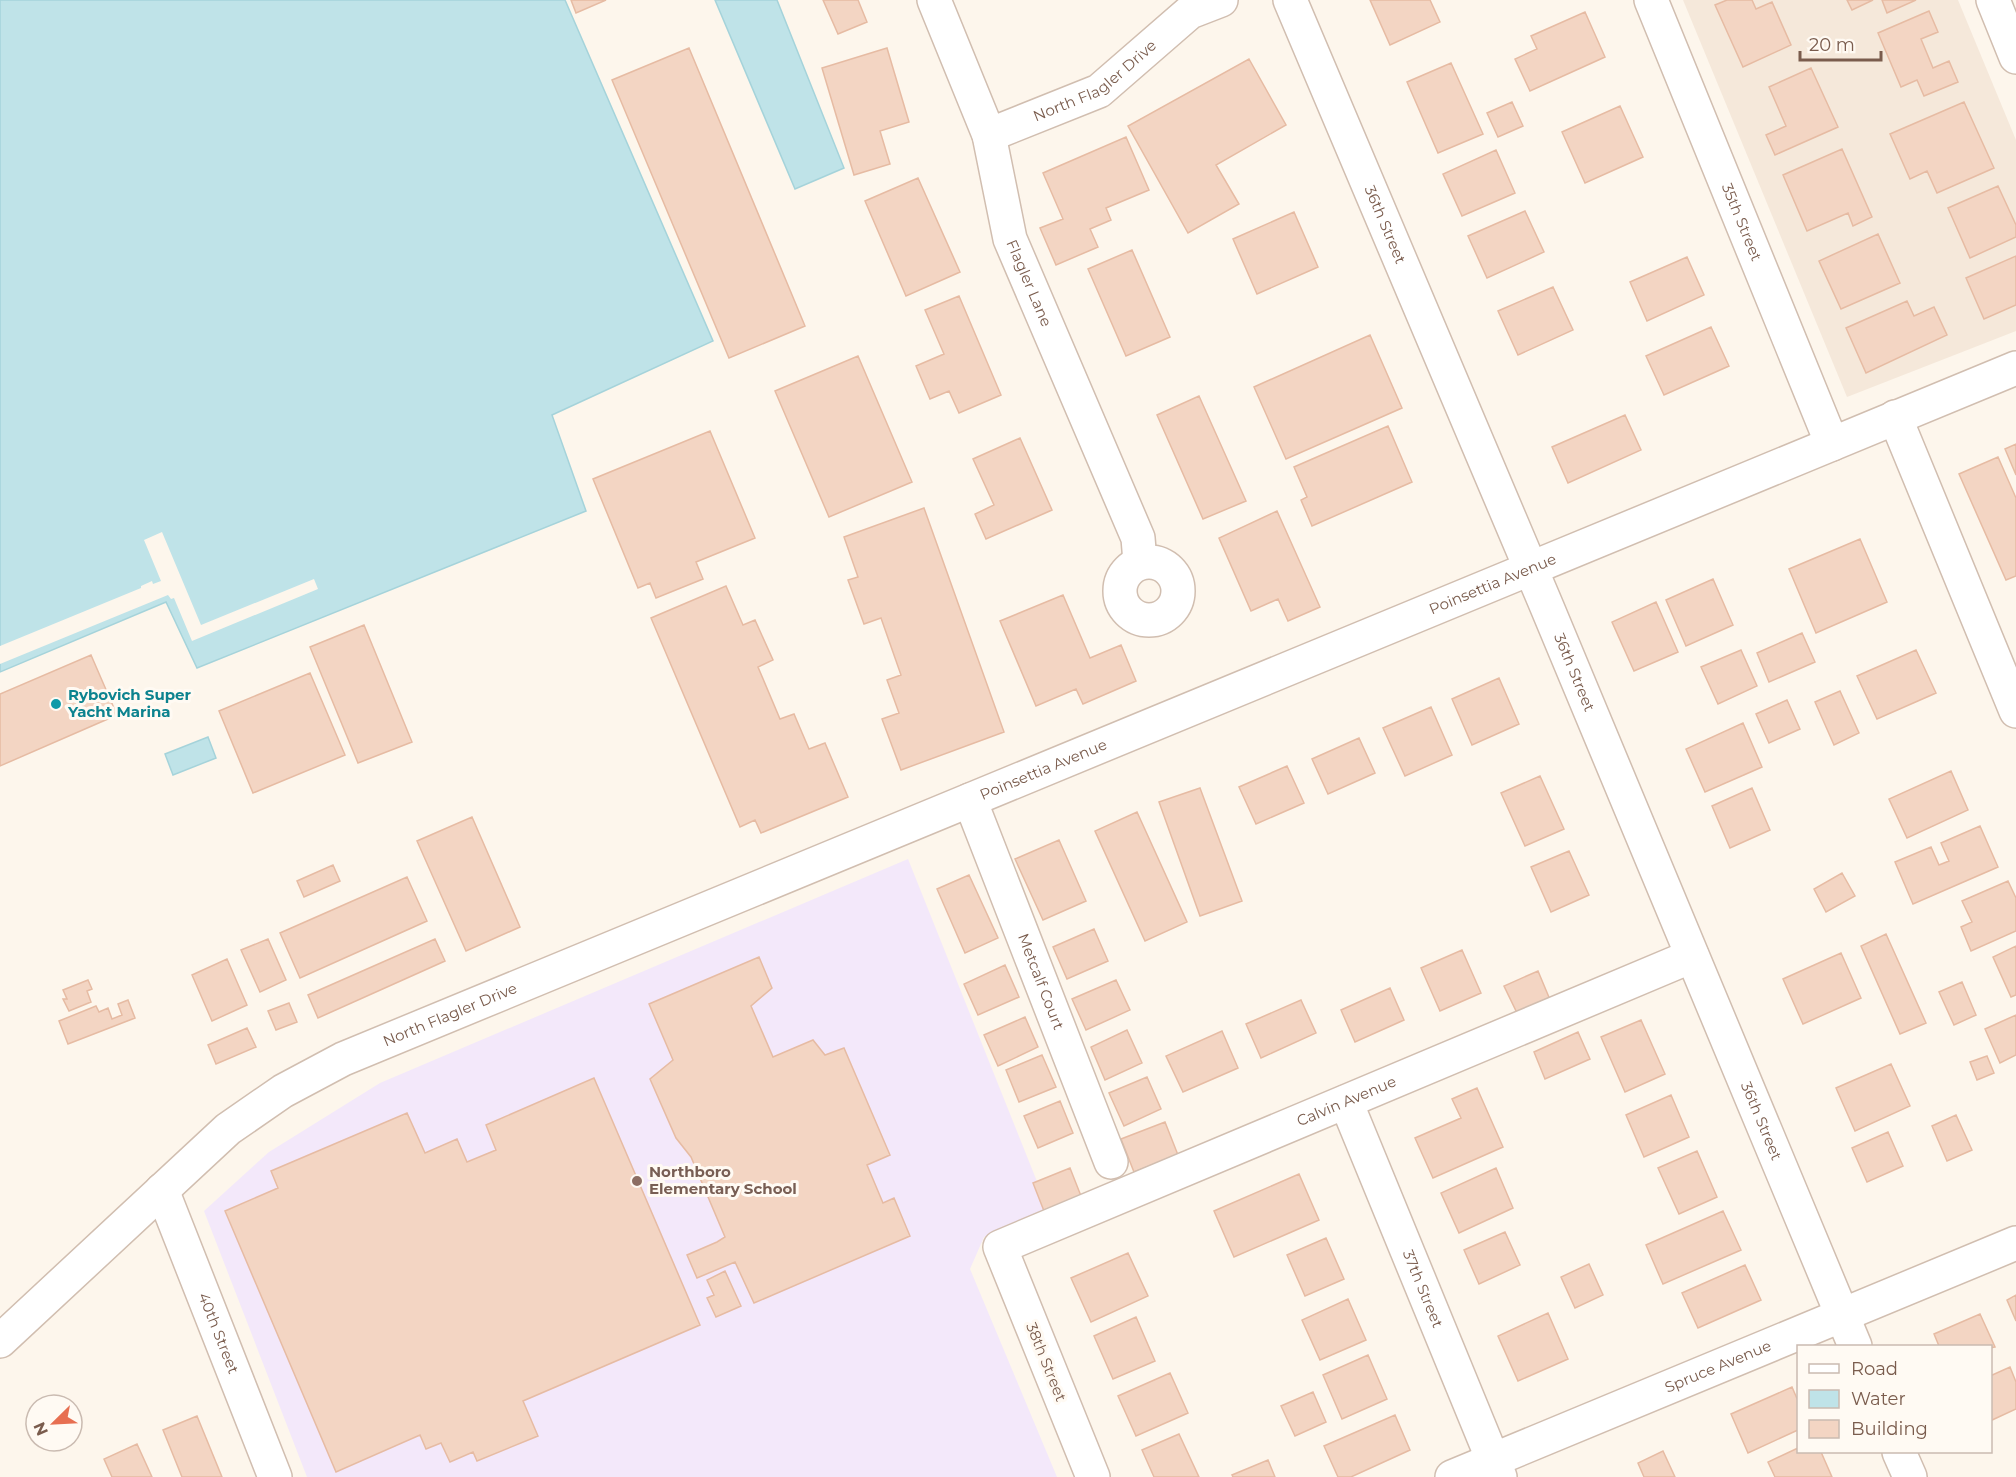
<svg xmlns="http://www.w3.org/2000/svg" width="2016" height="1477" font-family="Montserrat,sans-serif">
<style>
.residential{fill:#f5e8da}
.education{fill:#f3e8fa}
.water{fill:#bfe3e8;stroke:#a5d3da;stroke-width:1.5}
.pier{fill:#fdf6ec}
.building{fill:#f3d5c3;stroke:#e6bba3;stroke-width:1.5}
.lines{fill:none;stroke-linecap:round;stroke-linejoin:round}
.minor-casing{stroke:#d1beb0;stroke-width:36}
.minor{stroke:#fff;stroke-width:33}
.culture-dot{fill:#0f9aa8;stroke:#fffaf3;stroke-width:2}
.education-dot{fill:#8d6e63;stroke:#fffaf3;stroke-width:2}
.labels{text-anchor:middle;stroke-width:6;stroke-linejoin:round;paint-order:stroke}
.street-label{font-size:15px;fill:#7a5c4d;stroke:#fffaf3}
.culture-label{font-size:15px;font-weight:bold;fill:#0d838f;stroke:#fffaf3;text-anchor:start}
.education-label{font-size:15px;font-weight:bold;fill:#785e54;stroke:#fffaf3;text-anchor:start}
</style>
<rect width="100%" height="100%" fill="#fdf6ec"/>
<!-- residential -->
<path class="residential" d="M1683,0h275l58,140v191l-169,66z"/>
<!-- education -->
<path class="education" d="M908,859l140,350 -64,28 -14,32 87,208h-750l-103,-266 65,-59 111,-69z"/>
<!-- water -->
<path class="water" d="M0,0h565l148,341 -161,74 34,96 -389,157 -31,-66 -166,70z
M715,0h62l67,168 -49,21z
M208,737l8,21 -43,17 -8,-21z"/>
<!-- pier -->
<path class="pier" d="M162,532l39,93 113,-46 4,10 -126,52 -18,-43 -3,1 -3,-4 -168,69v-18l141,-58v-2l11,-5 1,3 8,-3 -17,-41z"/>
<!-- building -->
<path class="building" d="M571,0h35l-30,13z
M823,0h35l9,22 -29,12z
M1370,0h60l10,22 -50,23z
M1727,0h25l4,9 16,-7 19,43 -48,22 -28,-62z
M1847,0h26l-21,10z
M1882,0h34l-29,13z
M1929,11l9,21 -17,7 12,29 16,-7 9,21 -34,14 -7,-16 -16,7 -23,-54z
M1585,12l20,45 -75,34 -15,-32 22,-10 -6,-13z
M689,48l116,278 -76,32 -117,-278z
M887,48l22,74 -29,9 10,33 -36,11 -32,-107z
M1249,59l37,66 -70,40 23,39 -51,29 -60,-107z
M1451,63l32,71 -45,19 -31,-71z
M1811,68l27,59 -63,28 -9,-20 20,-9 -17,-39z
M1512,102l11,24 -25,11 -11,-24z
M1964,102l30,66 -57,25 -10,-22 -17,8 -20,-45z
M1620,106l23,51 -58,26 -23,-51z
M1126,137l23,53 -43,18 5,12 -21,9 8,18 -42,18 -16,-37 23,-9 -20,-46z
M1842,149l30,68 -19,9 -5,-13 -41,18 -24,-56z
M1496,150l19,43 -53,23 -19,-42z
M918,178l42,94 -54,24 -41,-95z
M1998,186l18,39v12l-46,21 -22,-50z
M1525,211l19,41 -57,26 -19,-42z
M1294,212l24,55 -61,27 -24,-55z
M1878,234l22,49 -59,26 -22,-48z
M1132,250l38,87 -44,19 -38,-87z
M2016,256v49l-32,14 -18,-41z
M1687,257l17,38 -57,26 -17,-39z
M1553,287l20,43 -55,25 -20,-44z
M959,296l42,99 -42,18 -10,-22 -19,8 -14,-33 28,-12 -19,-44z
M1907,301l7,15 20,-9 13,28 -81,38 -20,-45z
M1711,327l18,39 -65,29 -18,-39z
M1370,335l32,73 -116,51 -32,-72z
M858,356l54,126 -83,35 -54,-126z
M1199,396l47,105 -43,18 -46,-104z
M1625,415l16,35 -73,33 -16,-36z
M1388,426l24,56 -100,44 -11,-26 6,-3 -13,-30z
M710,431l45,107 -59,24 7,17 -47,19 -6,-15 -12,5 -45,-109z
M1020,438l32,72 -66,29 -11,-25 19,-9 -21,-46z
M2016,444v31l-11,-26z
M1998,457l18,41v78l-10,4 -47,-106z
M924,508l80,224 -103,38 -19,-51 17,-6 -12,-33 14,-5 -20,-57 -17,6 -16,-44 10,-3 -14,-40z
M1277,511l43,96 -32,14 -10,-22 -27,12 -32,-73z
M1860,539l27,63 -71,31 -27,-64z
M1713,579l20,46 -47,21 -20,-46z
M726,586l17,39 12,-5 18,40 -15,7 22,52 14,-5 15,35 16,-6 23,54 -87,36 -6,-13 -15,7 -89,-209z
M1063,595l27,63 31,-13 15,36 -53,23 -7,-15 -40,17 -36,-85z
M1656,602l22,50 -44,19 -22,-49z
M364,625l48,117 -54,21 -48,-116z
M1802,633l13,29 -46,20 -12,-29z
M1741,650l16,36 -39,18 -17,-37z
M1916,650l20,43 -59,26 -20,-43z
M91,655l26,60 -117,51v-72z
M310,673l35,82 -92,38 -34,-82z
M1499,678l20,46 -47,21 -20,-46z
M1840,691l19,42 -25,12 -19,-43z
M1787,700l13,29 -31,14 -13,-29z
M1431,707l21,48 -47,21 -22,-48z
M1743,723l19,44 -57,25 -19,-43z
M1359,738l16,35 -47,21 -16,-35z
M1287,766l17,37 -48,21 -17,-37z
M1951,771l17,39 -61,28 -18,-39z
M1540,776l24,53 -39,17 -24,-53z
M1200,788l42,113 -42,15 -41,-114z
M1752,788l18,42 -40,18 -18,-42z
M1137,812l50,110 -42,19 -50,-110z
M472,817l48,110 -54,24 -49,-110z
M1980,826l18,41 -85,37 -18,-42 36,-15 8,18 10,-4 -8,-18z
M1059,840l27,61 -43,19 -28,-61z
M1569,851l20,44 -38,17 -20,-45z
M333,865l7,16 -36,16 -7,-16z
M1842,873l13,23 -29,16 -12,-23z
M969,875l29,63 -33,15 -28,-64z
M407,877l20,44 -127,57 -20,-45z
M2008,881l8,17v33l-45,20 -10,-24 11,-5 -10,-21z
M1094,929l14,32 -41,18 -14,-32z
M1886,934l40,89 -26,11 -39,-88z
M268,939l18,41 -26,12 -19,-42z
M435,939l10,22 -127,57 -10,-23z
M2016,946v49l-5,2 -18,-40z
M1462,950l19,43 -41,18 -19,-43z
M1841,953l20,45 -58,26 -20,-45z
M759,957l13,31 -21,18 22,51 40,-17 12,15 19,-7 46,107 -23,10 16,38 11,-5 16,38 -156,67 -19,-41 -38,16 -10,-23 30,-13 8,-5 -34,-80 -15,-19 -26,-59 23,-19 -24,-56z
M227,959l20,46 -35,16 -20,-46z
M1005,965l14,32 -41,18 -14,-31z
M1538,971l13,31 -33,13 -14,-29z
M88,980l4,9 -5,2 4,11 -22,9 -6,-12h4l-4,-9z
M1116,980l14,30 -44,20 -14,-31z
M1962,982l14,33 -22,10 -15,-33z
M1390,988l14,32 -49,22 -14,-32z
M128,1000l7,18 -67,26 -9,-23 37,-15 3,6 9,-4 4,11 10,-4 -4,-11z
M1301,1000l15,33 -55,25 -15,-34z
M289,1003l8,19 -21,8 -8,-19z
M2016,1015v40l-16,8 -15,-34z
M1025,1017l13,30 -40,19 -14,-31z
M1641,1020l24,54 -40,18 -24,-55z
M247,1028l9,19 -40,17 -8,-19z
M1127,1030l15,33 -37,17 -14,-33z
M1222,1031l16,37 -55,24 -17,-36z
M1578,1032l12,27 -45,20 -11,-27z
M1042,1055l14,32 -37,15 -13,-32z
M1987,1056l7,17 -17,7 -7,-18z
M1891,1064l19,42 -55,25 -19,-43z
M1147,1077l14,32 -37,17 -15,-33z
M594,1078l106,247 -177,76 15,35 -61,25 -4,-9 -23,10 -9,-19 -15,6 -6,-14 -84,37 -111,-261 53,-23 -7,-17 136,-58 18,40 32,-14 10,23 29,-12 -10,-25z
M1477,1088l26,59 -70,31 -18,-40 46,-20 -9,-19z
M1671,1095l18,42 -45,20 -18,-42z
M1060,1101l13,32 -35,15 -14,-32z
M1956,1115l16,35 -25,11 -15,-35z
M1165,1122l13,33 -44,17 -13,-33z
M1888,1132l15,34 -36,16 -15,-34z
M1697,1151l20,46 -38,17 -21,-46z
M1070,1168l11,28 -37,15 -11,-28z
M1496,1168l17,40 -54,25 -18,-40z
M1299,1174l20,46 -85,37 -20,-46z
M1723,1211l18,39 -78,34 -17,-39z
M1505,1232l15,33 -41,19 -15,-34z
M1326,1238l18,41 -39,17 -18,-41z
M1128,1253l20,43 -57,26 -20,-44z
M1589,1264l14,31 -28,13 -14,-31z
M1745,1265l16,35 -63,28 -16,-35z
M725,1271l16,35 -25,11 -9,-19 7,-3 -7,-15z
M2016,1295v26l-9,-21z
M1348,1299l18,41 -46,20 -18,-40z
M1548,1313l20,46 -50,22 -20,-45z
M1980,1314l15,33 -5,1v-2h-51l-5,-12z
M1136,1317l19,44 -42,18 -19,-43z
M1368,1355l19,44 -45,20 -19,-44z
M2010,1367l6,15v27l-26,12v-45z
M1170,1373l18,40 -52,23 -18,-40z
M1792,1387l6,14v29l-50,23 -17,-39z
M1313,1392l13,30 -31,14 -14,-30z
M1395,1415l15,35 -59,27h-13l-14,-31z
M197,1416l25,61h-40l-19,-47z
M1179,1434l20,43h-45l-12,-27z
M137,1444l15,33h-40l-8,-18z
M1798,1448v4h23l11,25h-57l-7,-15z
M1663,1451l12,26h-31l-6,-14z
M1268,1460l7,17h-42l-1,-2z"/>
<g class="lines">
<!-- minor casing -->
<g class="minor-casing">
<g id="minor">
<path id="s1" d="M934,0l55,135 21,104 128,299 2,24"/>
<path id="s2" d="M1290,0l257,607 308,739"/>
<path id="s3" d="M1651,0l181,444"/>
<path d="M1993,0l23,57"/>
<path id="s4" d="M989,135l110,-44 91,-79 31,-12"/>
<path d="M1895,417l121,294"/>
<circle cx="1149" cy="591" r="29"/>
<path id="s5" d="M970,800l141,362"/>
<path id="s6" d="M1346,1102l154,375"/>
<path id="s7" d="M162,1190l113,287"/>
<path id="s8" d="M0,1341l228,-212 55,-38 60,-32 1673,-691"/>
<path d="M1899,1452l11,25"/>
<path id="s9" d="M1093,1477l-93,-230 692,-291"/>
<path id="s10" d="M1452,1477l564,-234"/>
</g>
</g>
<!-- minor -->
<use href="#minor" class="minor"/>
</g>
<!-- markers -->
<circle class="culture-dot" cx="56" cy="704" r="6"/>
<circle class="education-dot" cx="637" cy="1181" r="6"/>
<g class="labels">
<!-- street labels -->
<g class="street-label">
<text dy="5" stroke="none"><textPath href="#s4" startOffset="120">North Flagler Drive</textPath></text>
<text dy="5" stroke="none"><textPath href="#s3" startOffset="240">35th Street</textPath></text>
<text dy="5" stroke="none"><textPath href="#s2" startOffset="244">36th Street</textPath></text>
<text dy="5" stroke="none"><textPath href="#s1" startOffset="300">Flagler Lane</textPath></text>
<text dy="5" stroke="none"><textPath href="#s8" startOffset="1690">Poinsettia Avenue</textPath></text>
<text dy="5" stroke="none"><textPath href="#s2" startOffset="730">36th Street</textPath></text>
<text dy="5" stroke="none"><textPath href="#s8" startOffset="1204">Poinsettia Avenue</textPath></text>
<text dy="5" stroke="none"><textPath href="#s5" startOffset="195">Metcalf Court</textPath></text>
<text dy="5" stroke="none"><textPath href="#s8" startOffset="562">North Flagler Drive</textPath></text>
<text dy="5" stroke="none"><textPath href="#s9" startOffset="624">Calvin Avenue</textPath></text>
<text dy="5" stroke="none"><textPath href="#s2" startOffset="1216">36th Street</textPath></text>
<text dy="5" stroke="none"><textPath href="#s6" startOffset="202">37th Street</textPath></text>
<text dy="5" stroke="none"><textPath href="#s7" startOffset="154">40th Street</textPath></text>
<text transform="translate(1046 1362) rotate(68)" y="5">38th Street</text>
<text dy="5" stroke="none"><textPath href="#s10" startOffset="288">Spruce Avenue</textPath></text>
</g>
<!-- culture labels -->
<g class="culture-label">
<text x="68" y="700">Rybovich Super<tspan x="68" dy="17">Yacht Marina</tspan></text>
</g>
<!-- education labels -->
<g class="education-label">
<text x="649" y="1177">Northboro<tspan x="649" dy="17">Elementary School</tspan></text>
</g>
</g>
<!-- legend -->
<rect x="1797" y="1345" width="195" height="108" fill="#fffaf3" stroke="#cabbb1" stroke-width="1.5"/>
<rect x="1809" y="1364" width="30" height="9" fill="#ffffff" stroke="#cabbb1" stroke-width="1.5"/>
<text x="1851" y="1375" font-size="18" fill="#7a5c4d">Road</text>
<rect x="1809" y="1390" width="30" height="18" fill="#bfe3e8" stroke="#cabbb1" stroke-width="1.5"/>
<text x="1851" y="1405" font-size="18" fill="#7a5c4d">Water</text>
<rect x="1809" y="1420" width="30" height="18" fill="#f3d5c3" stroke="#cabbb1" stroke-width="1.5"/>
<text x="1851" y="1435" font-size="18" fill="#7a5c4d">Building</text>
<!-- north arrow -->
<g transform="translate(54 1423) rotate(246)"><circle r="28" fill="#fffaf3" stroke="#cabbb1" stroke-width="1.5"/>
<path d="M0-4.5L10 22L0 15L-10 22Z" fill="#e76f51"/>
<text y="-9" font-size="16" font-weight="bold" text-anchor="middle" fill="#7a5c4d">N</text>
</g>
<!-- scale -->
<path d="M1800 51v9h81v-9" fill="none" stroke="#7a5c4d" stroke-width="3"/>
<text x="1809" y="51" font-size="18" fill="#7a5c4d" stroke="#fffaf3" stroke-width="4.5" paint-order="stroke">20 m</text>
</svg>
